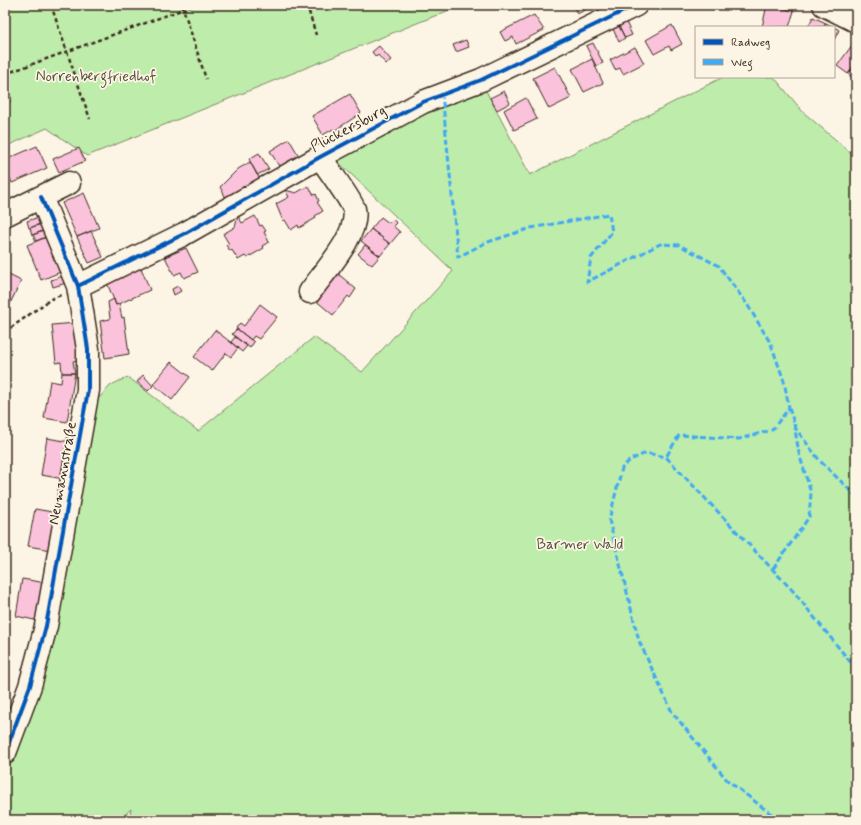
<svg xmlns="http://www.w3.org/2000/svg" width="861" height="825" font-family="Mynerve,sans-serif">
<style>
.green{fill:#beecab;stroke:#7c8b64}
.building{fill:#fac3db;stroke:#3b2a1e}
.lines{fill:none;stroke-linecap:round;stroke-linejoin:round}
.minor-casing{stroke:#3b2a1e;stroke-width:25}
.path{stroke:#3b2a1e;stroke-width:2.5;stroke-dasharray:4 3;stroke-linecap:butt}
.minor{stroke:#fcf5e5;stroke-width:22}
.quiet{stroke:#3fa9f5;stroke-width:3;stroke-dasharray:6 3;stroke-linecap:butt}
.cycleway-casing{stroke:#fcf5e5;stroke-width:6}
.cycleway{stroke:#0057b8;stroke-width:4}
.labels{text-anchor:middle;stroke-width:3.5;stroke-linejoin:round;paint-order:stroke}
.park-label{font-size:15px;fill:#55513a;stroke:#fcf5e5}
.street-label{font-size:15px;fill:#3b2a1e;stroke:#fcf5e5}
</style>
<rect width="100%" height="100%" fill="#fcf5e5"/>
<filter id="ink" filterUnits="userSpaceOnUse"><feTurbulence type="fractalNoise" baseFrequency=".025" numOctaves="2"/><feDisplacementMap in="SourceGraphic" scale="8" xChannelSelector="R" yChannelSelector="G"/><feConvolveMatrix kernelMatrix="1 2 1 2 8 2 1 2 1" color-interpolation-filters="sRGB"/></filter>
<g filter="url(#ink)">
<!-- green -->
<path class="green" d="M5,5h457l-375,151 -40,-28 -42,19z
M723,77h51l29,35 53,45v663h-727l2,-11 -12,11h-114v-46l31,-94 60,-279 15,-16 17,-8 70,54 116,-94 48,35 91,-101 -121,-115 75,-38 77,-31 46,88z"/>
<!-- building -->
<path class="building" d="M573,5h22l-18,9z
M767,5l27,6 -5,16h-27z
M534,15l10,15 -28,14 -3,-7 -8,4 -5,-9z
M813,17l13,6 -2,4h-16z
M626,22l6,13 -7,3 -6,-12z
M826,23l8,4h-10z
M672,25l10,19 -11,6 -2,-4 -15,8 -8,-14z
M619,26l6,12 -6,4 -6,-13z
M834,27l5,3 -5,10z
M466,40l3,7 -13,5 -3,-7z
M855,41l1,22 -8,11 -11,-8z
M593,43l10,20 -7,3 -10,-20z
M379,46l12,14 -5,4 -8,-9 -2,2 -4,-5z
M635,47l9,16 -21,11 -3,-6 -5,2 -5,-10z
M592,59l11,24 -19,9 -12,-23z
M856,63v17l-8,-6z
M555,67l16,31 -22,11 -16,-31z
M504,91l6,12 -13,7 -7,-12z
M5,93l7,5 -7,11z
M350,94l11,19 -27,18 -1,-2 -10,6 -11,-19z
M526,98l11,21 -23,11 -10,-20z
M289,139l10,17 -19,12 -10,-17z
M37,146l10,22 -35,15 -7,-16v-7z
M79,148l6,13 -26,11 -6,-13z
M259,153l10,16 -12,6 -8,-16z
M250,162l10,17 -34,19 -6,-11 18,-18z
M308,186l6,9 2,-1 3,7 -2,1 6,9 -8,5 1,2 -17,10 -1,-3 -7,5 -6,-10 -2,1 -7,-17 13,-7 -4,-7 11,3z
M84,193l15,35 -22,9 -15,-34z
M238,216l4,7 13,-7 5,10 2,-1 4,6 -2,1 5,10 -7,4 2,2 -17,10 -2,-2 -7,4 -6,-10 -2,1 -4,-6 3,-1 -6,-10 12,-7z
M39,217l3,7 -13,4 -2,-7z
M381,217l8,6 4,-4 3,4 -3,3 7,6 -10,12 -19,-15z
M42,223l3,7 -13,5 -2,-7z
M371,229l19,15 -10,12 -19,-15z
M46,230l2,6 -12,5 -3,-6z
M91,231l12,26 -14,6 -12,-26z
M49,236l14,35 -22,9 -14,-35z
M365,245l15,11 -8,9 -14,-11z
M186,248l12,24 -14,6 -3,-6 -7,3 -9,-18z
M141,268l9,22 -34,15 -9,-22z
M336,272l20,17 -6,9 -2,-2 -15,19 -19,-16z
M5,273l16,8 -16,33z
M63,276l3,7 -13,4 -2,-7z
M178,286l3,5 -7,4 -2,-6z
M114,299l2,6 3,-1 3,14 2,-1 5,37 -24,4 -5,-37 10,-2 -2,-17z
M260,304l17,13 -18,22 -5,-3 -3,4 -15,-12 4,-5 4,3z
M76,323l3,37 -6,1 2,12h-13l-1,-11 -5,1 -4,-38z
M237,329l17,13 -4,6 -18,-14z
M215,330l23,18 -7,9 -5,-4 -14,18 -18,-14z
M235,337l12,9 -5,6 -11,-10z
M171,362l19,15 -18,23 -19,-16z
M62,373h13l-8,49 -23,-4 6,-37 11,2z
M143,375l10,11 -5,5 -11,-9z
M47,438l23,4 -6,37 -23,-4z
M35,509l23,4 -7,37 -23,-4z
M22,579l24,4 -7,38 -23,-5z"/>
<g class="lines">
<!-- minor casing -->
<g class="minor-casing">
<path id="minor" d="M824,5l32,16
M5,215l64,-32
M78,286l106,-52 136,-77 103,-55 58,-22 155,-75
M310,292c14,-20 50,-58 44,-83 -3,-9 -27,-42 -34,-52
M5,753l25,-67 16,-60 42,-236v-41l-10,-63 -37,-89"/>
</g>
<!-- path -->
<path class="path" d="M51,5l39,114
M182,5l24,74
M307,5l9,30
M5,74l190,-69
M5,332l46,-33 10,-4"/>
<!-- minor -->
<use href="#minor" class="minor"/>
<!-- quiet -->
<path class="quiet" d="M442,93l16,164 27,-14 46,-15 78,-14 3,18 -21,26 -4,24 73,-38 19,1 40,21 28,38 24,40 13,37 5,27 -17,22 -33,9 -60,-4 -13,22
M789,408l7,21 24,32 36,35
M773,569l36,-52 2,-24 -12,-40 -5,-29
M779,820l-52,-40 -55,-68 -33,-71 -30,-121 13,-52 8,-8 16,-7 20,4 127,134 63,78"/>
<!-- cycleway casing -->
<g class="cycleway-casing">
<path id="cycleway" d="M78,286l106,-52 136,-77 103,-55 58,-22 155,-75
M5,753l25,-67 16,-60 42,-236v-41l-10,-63 -37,-89"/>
</g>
<!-- cycleway -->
<use href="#cycleway" class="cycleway"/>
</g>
</g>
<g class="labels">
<!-- park labels -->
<g class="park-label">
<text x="96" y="81">Norrenbergfriedhof</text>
<text x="580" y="549">Barmer Wald</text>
</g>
<!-- street labels -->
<g class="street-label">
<text transform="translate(348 128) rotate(-28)" y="5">Plückersburg</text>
<text transform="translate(62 473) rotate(-80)" y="5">Neumannstraße</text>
</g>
</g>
<!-- margin -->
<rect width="861" height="825" fill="none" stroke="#fcf5e5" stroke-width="20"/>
<rect x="10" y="10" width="841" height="805" fill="none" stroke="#3b2a1e" stroke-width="1.5" filter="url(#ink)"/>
<!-- legend -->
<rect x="695" y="26" width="140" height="52" fill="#fcf5e5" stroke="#afa495"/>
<rect x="703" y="39" width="20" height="6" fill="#0057b8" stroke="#afa495"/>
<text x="731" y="46" font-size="12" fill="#3b2a1e">Radweg</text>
<rect x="703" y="59" width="20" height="6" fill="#3fa9f5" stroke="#afa495"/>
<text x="731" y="66" font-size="12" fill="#3b2a1e">Weg</text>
</svg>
